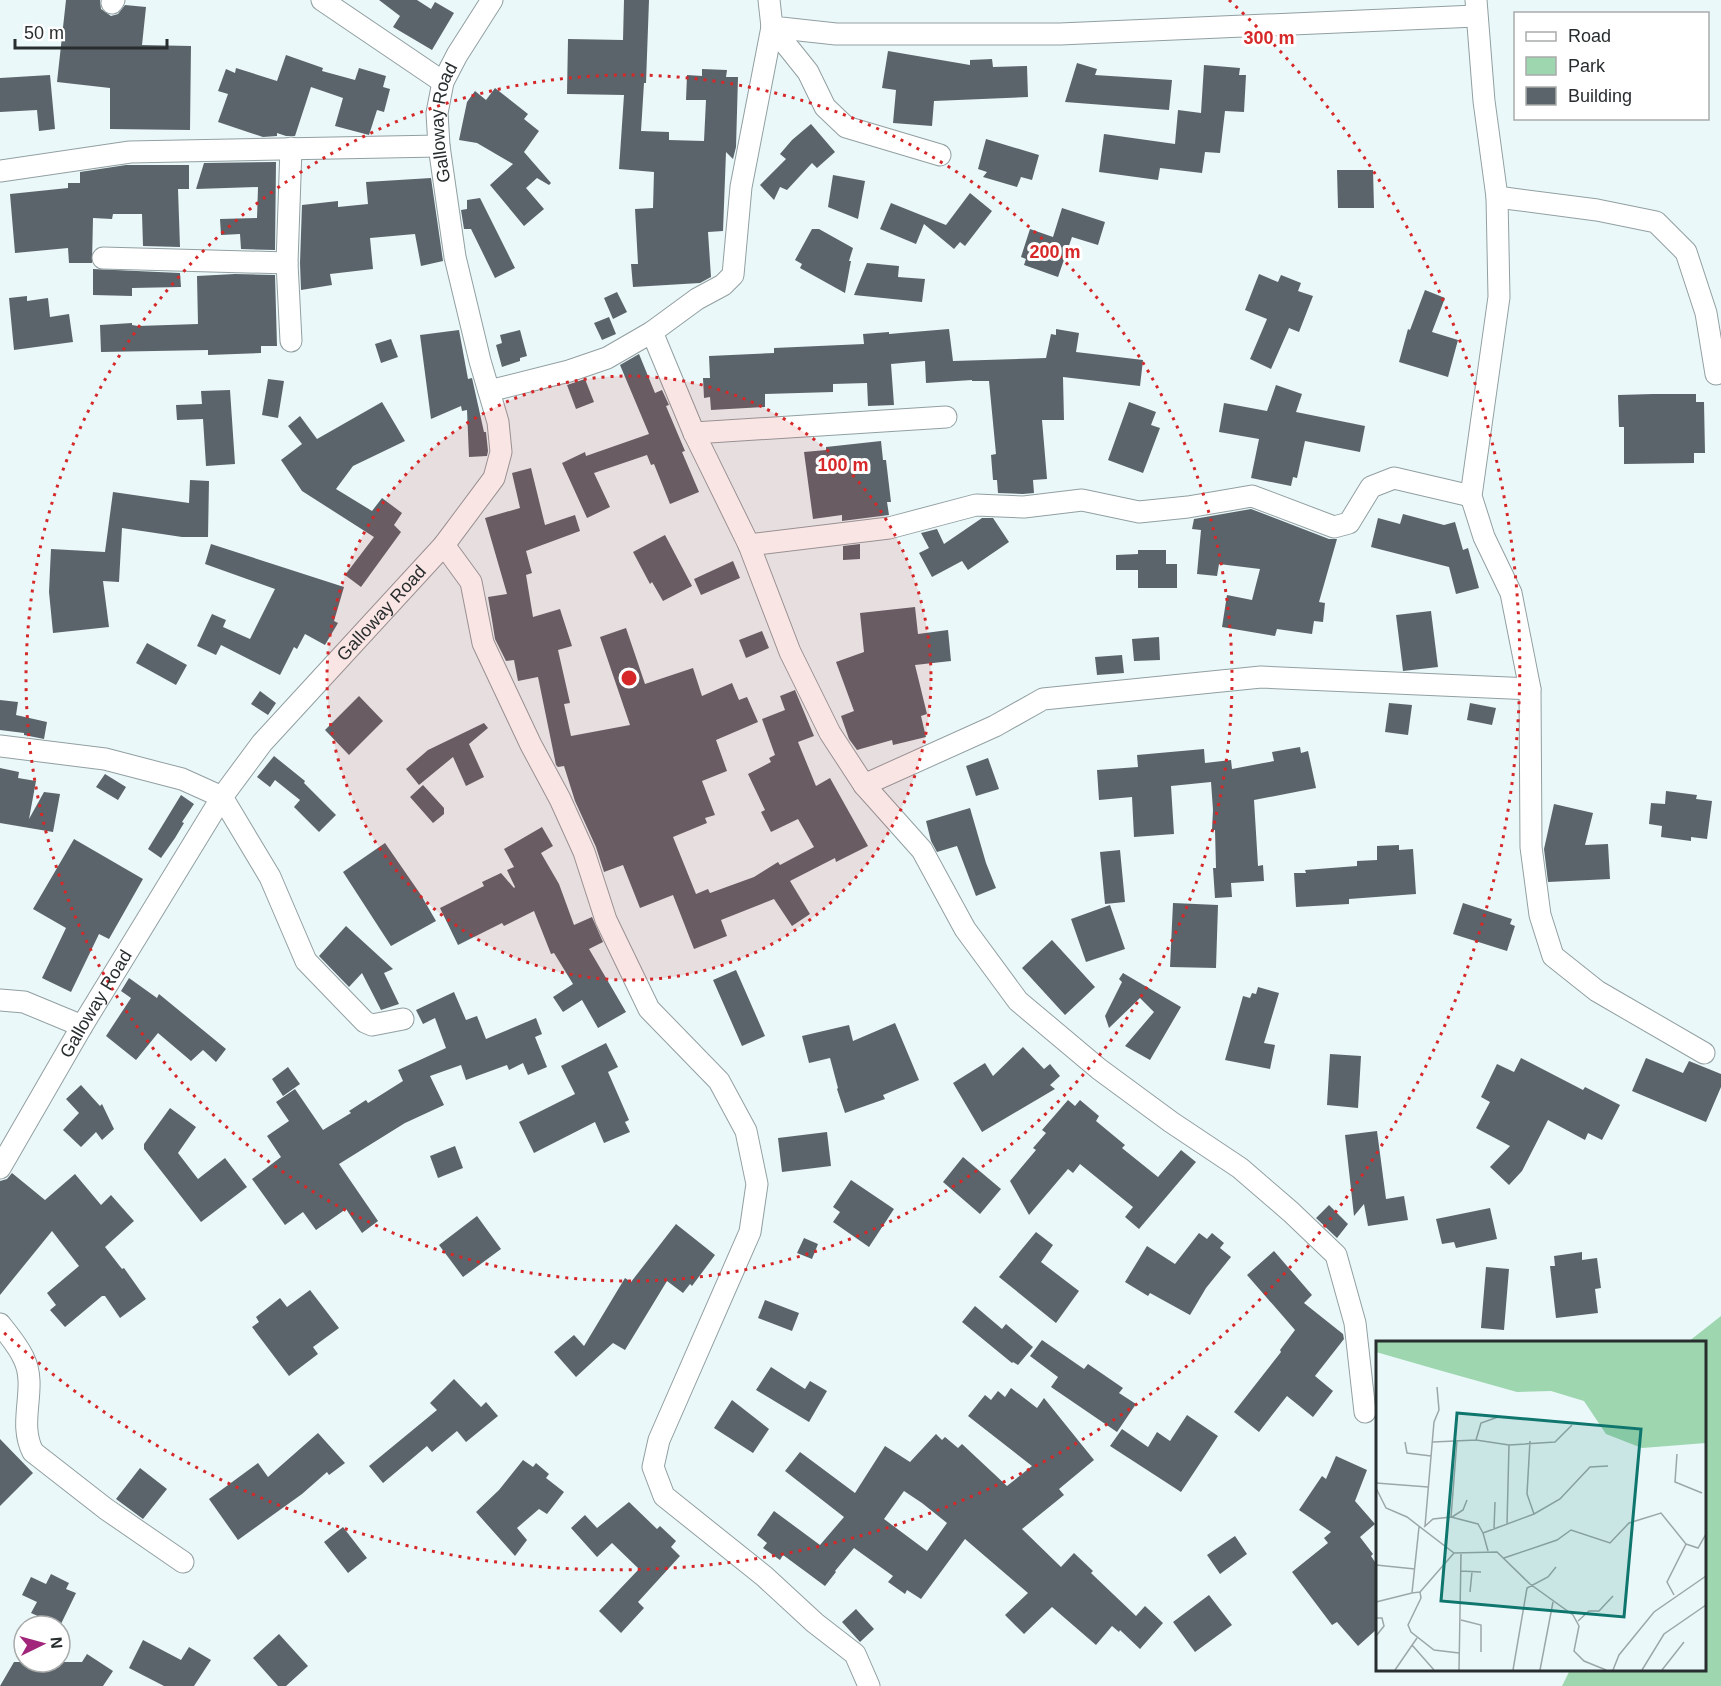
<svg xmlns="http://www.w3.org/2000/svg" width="1721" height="1686" font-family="Helvetica,sans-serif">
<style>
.green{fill:#9dd6af}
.building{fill:#5b646a;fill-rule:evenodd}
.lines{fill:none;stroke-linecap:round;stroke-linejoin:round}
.street-casing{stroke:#929fa1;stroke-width:23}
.street{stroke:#fff;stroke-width:21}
.ring{fill:none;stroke:#d62828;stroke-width:3;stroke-dasharray:3 6}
.labels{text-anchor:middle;stroke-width:6;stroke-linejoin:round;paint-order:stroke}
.street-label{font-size:18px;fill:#282d2e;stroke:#fff}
.inset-road{fill:none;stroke:#9ca7a8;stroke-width:1.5}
.view{fill:#0f766e;fill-opacity:0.15;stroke:#0f766e;stroke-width:3}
.inset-edge{fill:none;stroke:#282d2e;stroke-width:3}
.centre{fill:#d62828;stroke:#fff;stroke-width:3}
.ring-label{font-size:18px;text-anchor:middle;font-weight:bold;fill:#d62828;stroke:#fff;stroke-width:6;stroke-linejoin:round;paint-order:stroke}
</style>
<rect width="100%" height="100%" fill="#eaf8fa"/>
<!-- green -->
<path class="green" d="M1721,1316v370h-159l8,-16h134v-328h-16z"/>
<!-- building -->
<path class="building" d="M66,0h34l1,9 10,7 7,-2 7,-9 21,2 -4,38 49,1 -1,84 -80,-1v-41l-53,-6z
M379,0h38l14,9 4,-7 19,11 -22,37 -39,-23 7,-11z
M624,0h25l-3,83h-2l-3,48 28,1v8l35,1 2,-41h-20l1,-25 15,1v-7l25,1 -1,7h12l-2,70 -3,12 -7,-7 -3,79 -15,1 3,45 -11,6 -67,4 -2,-23h7l-3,-55 18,-1 1,-36 -35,-3 5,-74 -57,-1 1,-55 55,1z
M888,51l82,14v-5l22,-1 1,8 34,-1 1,31 -94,4 -2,25 -39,-3 3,-33 -14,-2z
M286,55l37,13 -1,3 33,9 4,-12 27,8 -3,11 7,2 -6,23 -7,-2 -8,25 -34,-9 8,-28 -32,-11 -16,49h-9l-9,-3v3l-14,1 -45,-15 10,-28 -10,-3 8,-22 9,4 1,-5 41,13z
M1077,63l20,6 -2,6 77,5 -3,30 -104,-8z
M1204,65l36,3 -1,7h7l-2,37 -19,-1 -5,42 -15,-1 -3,21 -42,-5 -2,12 -59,-8 5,-38 71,10 3,-34 23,3z
M50,75l5,54 -16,2 -2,-21 -37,2v-34z
M495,88l33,26 -4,5 15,12 -15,21 27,31 -2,2 -12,-7 -11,10 18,21 -20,17 -34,-41 23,-21 -36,-21 -18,-3 8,-38 8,-11 11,9z
M811,124l24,28 -18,16 -5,-5 -25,27 -7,-3 -6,13 -14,-15 26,-26 -6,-5 12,-14z
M986,139l53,16 -7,25 -11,-3 -4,10 -34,-10 4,-5 -9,-3z
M276,162l-1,88 -34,-1 -1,-15 -19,1 -1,-16 37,-1 1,-31 -62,2 8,-26z
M126,165h63v24h-11l2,58 -37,-1 -1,-32h-29l-1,5 -19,-1 -1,45h-23l-1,-15 -53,5 -5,-59 58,-6v-5h12v-11z
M1337,170h36l1,38h-36z
M833,175l32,6 -7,38 -30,-12z
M431,178l12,83 -22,5 -6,-32 -45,4 3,31 -43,5 2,11 -31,5 -1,-27 2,-58 36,-4v6l30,-3 -2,-22z
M970,193l22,18 -27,35 -5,-4 -6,7 -30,-25 -8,20 -36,-15 11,-26 55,22z
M480,198l35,70 -20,10 -24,-49h-7l-3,-19 6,-1v-9z
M1062,208l43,14 -7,23 -26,-8 -14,40 -34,-12 2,-6 -5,-2 9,-28 23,8z
M812,229h7l34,19 -4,13h2l-6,32 -45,-25 2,-4 -7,-4z
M867,263l32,3 -1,11 27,2 -3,23 -68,-7z
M93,269l87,4 1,14 -49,1v8l-39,-1z
M235,274l40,1 2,71h-16v7l-53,2v-5l-107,2 -1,-27 32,-2v2l6,1 60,-2 -1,-48z
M1259,274l19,8 3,-7 20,8 -3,8 15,5 -14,36 -10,-4 -18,41 -21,-10 17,-40 -22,-9z
M1425,290l20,8 -13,34 26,8 -10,37 -49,-15 9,-33 2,1z
M617,292l10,20 -14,7 -9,-21z
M27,296v5l21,-3 2,19 19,-3 4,28 -59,8 -5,-52z
M609,317l7,17 -14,6 -8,-17z
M949,329l4,32 93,-3 5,-24 5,1v-6l23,4 -3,19 67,8 -3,26 -77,-9 1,43h-22l5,59 -14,1 1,13 -11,1 -25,-1 -1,-13h-4l-2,-25 5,-1 -7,-73h-17v-1l-46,3 -1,-22 -34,3 3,41 -26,1 -1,-23 -34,1v8l-68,2v13l-54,3 -1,-13 -6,1 -1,-20h7l-1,-22 65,-3v-5l90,-4 -1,-10 26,-2v2z
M459,330l9,49 4,-1 12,54h2l2,19 -1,5 -18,1 -2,-47 -5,1 -1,-5 -30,13 -11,-84z
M520,330l7,26 -7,2v3l-18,6 -6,-22 6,-2 -2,-8z
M391,339l7,18 -17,6 -6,-19z
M639,354l16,39 7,-3 7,15 -3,1 19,45 -3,1 17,40 -29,12 -16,-40 -3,1 -4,-10 -53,18 16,34 -23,11 -25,-55 23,-11 1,4 63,-22 -29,-69z
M268,379l16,2 -6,37 -16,-3z
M585,379l9,23 -18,7 -9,-24z
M1276,385l26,9 -6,18 69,14 -5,26 -55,-11 -8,37 -4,-1 -2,9 -40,-8 8,-39 -40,-7 5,-29 43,8z
M230,390l5,74 -29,2 -3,-47 -26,1 -1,-15 26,-1 -1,-13z
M1653,394h43v8h8l1,51h-11v10l-70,1v-37h-5l-1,-32z
M382,402l23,39 -52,25 -17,23 36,22 10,-13 20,15 -8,12 7,7 -40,55 -16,-12 29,-38 -72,-46 -21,-31 21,-16 -14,-18 12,-10 17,23z
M1129,402l27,10 -5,13 9,3 -17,45 -35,-13z
M881,441l2,19h3l5,42h-4l2,13 -47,6v-6l-29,4 -9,-67 22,-2v-3z
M531,468l14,57 30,-10 5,16 -54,20 6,22 -6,2 7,42 27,-8 12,37 -14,4 12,53 -6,1 7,32 59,-11 -30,-88 26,-9 19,56 48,-16 9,28 30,-13 7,17 8,-3 11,25 -42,18 11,31 -25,10 13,34 -10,3 2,5 -34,14 23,57 12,-5 2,4 44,-16 24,-15 2,3 34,-18 -16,-28 -27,13 -10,-20 4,-2 -17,-36 23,-12 -2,-4 6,-3 -13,-36 23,-9 -5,-14 15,-6 19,46 -16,6 18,44 14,-8 38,68 -32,16 -1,-4 -45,23 20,33 -18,12 -18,-27 -53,21 6,16 -33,13 -21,-54 -33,13 -17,-43 -19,7 -8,-25 -21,-46 -11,-35 -6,1 -2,-2 -18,-88 -20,4 -4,-21 -8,1 -11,-22 -3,-19 -4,-23 19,-3 -22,-76 35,-10 -8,-35z
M190,480l19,1 -1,56h-26l-60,-9 -3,54 -16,-1 6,46 -56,6 -4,-41 2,-43 54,3 8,-60 76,11z
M1251,509l78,30h8l-18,63 6,1 -2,19 -9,-1 -2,13 -35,-5 -2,7 -53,-9 5,-32 25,5 8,-31 -41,-5 -2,12 -20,-2 4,-44 -9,-1 2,-10z
M1403,514l41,11 11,-3 8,28 5,-2 11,40 -23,6 -7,-27 -78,-20 7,-29 22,6z
M982,518h11l16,24 -41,28 -6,-9 -30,16 -13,-24 10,-5 -8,-15 16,-4 7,15z
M665,535l27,51 -29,15 -11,-19 -2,2 -17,-32z
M211,544l133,43 -10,34 4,2 -13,22 -20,-11 -8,15 -3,-2 -14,28 -59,-30 -5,10 -19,-9 15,-32 14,6 -3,7 27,12 25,-50 -70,-25z
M860,544v15l-17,1v-14z
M1138,550h28v14h11v24h-39v-18h-22v-15l22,-1z
M733,561l7,17 -39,17 -7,-16z
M915,607l3,27 30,-4 3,31 -36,4 12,49 -6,2 5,21 -33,8 -1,-5 -35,10 -8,-11 -8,-23 13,-5 -18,-49 28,-10 -4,-39z
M1431,611l7,56 -35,4 -7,-56z
M762,631l7,17 -23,10 -7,-18z
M1159,637l1,23 -26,1 -2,-22z
M147,643l40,22 -11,20 -40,-22z
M1122,655l2,18 -27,2 -2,-18z
M260,691l16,12 -8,12 -17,-11z
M359,696l24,25 -34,34 -24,-25z
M0,700l18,2 -2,13 31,7 -3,17 -20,-4v-2l-24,-3z
M1389,703l23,2 -4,30 -23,-3z
M1470,703l26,5 -4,17 -25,-5z
M484,723l4,5 -19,16 15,33 -18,9 -13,-29 -34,28 -13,-16 22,-19z
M1300,747l1,6 7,-2 8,37 -62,12 4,66 5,-1 1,16 -33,2 1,14 -17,1 -2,-30h3l-1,-38h-3l1,-20 -2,-28 -40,4 3,48 -40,3 -2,-40 -33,3 -2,-30 41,-3 -1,-12 67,-6 1,14 26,-3 1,9 42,-8 -2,-9z
M274,756l31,25 -1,2 32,32 -17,17 -25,-25 6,-7 -25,-20 -5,7 -13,-10z
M988,758l11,31 -23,7 -10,-30z
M0,768l19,4 -1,6 18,3 -7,38 15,-27 16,2 -7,38 -53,-9z
M105,774l21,13 -8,13 -22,-13z
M423,785l21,23v6l-11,9 -23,-26z
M1666,791l31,4 -1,4 16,2 -5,38 -16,-2v4l-30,-4 1,-11 -13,-2 2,-21 14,1z
M181,795l13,9 -12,18 2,1 -9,15 -14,20 -13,-9z
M1554,804l39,9 -8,32 23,-1 2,35 -62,3 -4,-33z
M970,808l16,55 10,25 -20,8 -19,-50 -20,6 -6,-11 -5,-20z
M542,827l11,19 -12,7 18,31 15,41 18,-8 11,25 -14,7 37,63 -28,16 -16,-28 -19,12 -10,-15 20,-13 -19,-31 -3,1 -17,-43 -30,15 -2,-3 -44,22 -18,-37 44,-22 -2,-4 19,-9 13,15 1,-1 -8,-17 7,-3 -10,-18z
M74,839l69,40 -34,60 -10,-5 -28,58 -29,-14 24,-50 -33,-19z
M385,843l36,52 15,26 -45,25 -48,-74z
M1399,845v5l14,-1 3,45 -67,5v5l-53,3 -2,-34h12l-1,-3 52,-4v-5l20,-1v-14z
M1120,850l5,52 -20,2 -5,-52z
M1173,903l45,2 -2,63 -46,-1z
M1463,903l49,16 -2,5 5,2 -8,25 -54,-17z
M1110,905l15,44 -39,13 -15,-43z
M346,926l47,43 -9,4 15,31 -18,6 -19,-37 -13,14 -30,-31z
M1052,940l43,47 -30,28 -43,-47z
M736,970l29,66 -23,10 -29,-66z
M1123,973l58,34 -31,53 -25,-14 29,-34 -14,-14 -31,30 -4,-12 17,-34 -3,-3z
M129,978l28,20 2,-4 67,55 -10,13 -13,-12 -12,11 -33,-28 -22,27 -30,-24 25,-38 -10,-7z
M1258,987l21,6 -15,50 11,2 -5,24 -45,-9 18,-64 7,2 2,-5 4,1z
M454,992l12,28 11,-4 9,23 50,-21 6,16 -7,3 12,30 -19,8 -5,-12 -14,7 -2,-5 -41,15 -5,-15 -31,11 14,29 -39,18 -66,41 39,57 -16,12 -16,-24 -30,21 -13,-18 -18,13 -33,-46 29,-22 -14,-21 22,-15 -13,-19 19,-13 28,41 28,-17 -2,-2 17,-11 2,3 35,-22 -5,-11 48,-22 -11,-30 -12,6 -7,-14z
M895,1023l24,57 -36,15 2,4 -40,14 -8,-24 1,-1 -8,-30 -21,5 -7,-27 47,-11 4,16z
M606,1043l12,24 -10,5 21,48 -4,2 5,10 -26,11 -9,-21 -61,31 -15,-31 56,-28 -14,-28z
M1023,1047l21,22 6,-5 10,12 -10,9 5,4 -73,43 -29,-49 32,-20 8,13z
M1330,1054l31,2 -3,52 -31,-3z
M1521,1058l62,32 2,-3 35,18 -18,35 -14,-7 -3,7 -37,-20 -26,51 -13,14 -19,-18 20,-21 -34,-18 14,-26 -9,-5 16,-33 17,8z
M1646,1058l37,15 6,-12 32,13v13l-15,35 -74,-31z
M288,1067l12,17 -17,12 -11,-17z
M81,1085l19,21 2,-2 12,25 -12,11 -6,-8 -15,15 -18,-17 16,-17 -13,-14z
M1068,1100l7,6 5,-6 19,16 -3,5 29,24 -3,3 36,29 23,-27 15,12 -57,67 -14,-12 8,-10 -53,-43 -7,9 -5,-4 -39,46 -19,-34 26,-31 -3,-2 13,-15 -4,-3z
M170,1108l26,19 -18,26 20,26 27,-21 22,29 -46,35 -57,-73v-5z
M1377,1131l9,68 18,-3 4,24 -40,6 -4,-22 -10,12 -9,-81z
M827,1132l4,34 -49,6 -4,-34z
M455,1146l8,22 -25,10 -8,-22z
M963,1157l38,32 -21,25 -37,-32z
M12,1173l33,27 30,-26 26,31 10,-10 23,26 -29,26 17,22 2,-1 22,31 -26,19 -15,-22h-3l-37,31 -15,-17 6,-5 -9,-12 32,-27 -27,-35 -52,64v-114l7,-2z
M851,1180l43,29 -25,38 -36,-25 7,-10 -7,-5z
M1329,1205l19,19 -11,14 -21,-20z
M1490,1208l7,31 -41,9 -2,-6 -12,2 -6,-25z
M477,1216l24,33 -38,28 -24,-32z
M676,1224l39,31 -23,31 -2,-2 -7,9 -16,-12 -42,69 -12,-7 -37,34 -22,-25 20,-17 10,11 41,-68 6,4z
M1036,1232l17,13 -12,17 38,29 -23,32 -57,-46z
M1199,1233l8,6 5,-6 12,10 -4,5 11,9 -25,31 -16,27 -40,-22 -2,3 -23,-14 22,-36 28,18z
M804,1238l14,6 -6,15 -15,-6z
M1274,1251l38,44 -8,8 39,31 1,5 -29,37 18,15 -20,26 -26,-21 -28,36 -25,-20 47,-60 -1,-2 15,-20 -48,-55z
M1582,1252v8l15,-2 4,30 -6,1 3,24 -42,5 -6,-52h5l-1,-10z
M1486,1267l23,2 -5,61 -23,-2z
M310,1290l29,38 -26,19 5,7 -29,22 -37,-49 7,-5 -3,-5 24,-19 7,9z
M765,1300l34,13 -7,18 -34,-13z
M975,1306l27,23 4,-5 27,23 -15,18 -5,-3 -1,1 -50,-41z
M1042,1340l42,29 4,-5 35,24 -4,5 17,11 -19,28 -66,-45 7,-10 -28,-21z
M771,1367l34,22 5,-8 17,10 -18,31 -53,-32z
M454,1379l27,28 5,-5 12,14 -32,26 -9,-11 -25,21 -5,-6 -44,37 -14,-17 68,-56 -7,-7z
M1011,1388l26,20 7,-10 50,62 -35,29 5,6 -42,34 39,38 13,-14 19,18 -2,2 45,43 9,-10 18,17 -23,26 -20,-19 -1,2 -7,-6 -16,19 -44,-38 -28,27 -19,-19 23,-22 -63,-54 -44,60 -14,-9 -2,4 -17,-12 5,-6 -39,-28 -19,23 1,1 -11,14 -42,-31 -3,5 -17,-12 4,-5 -10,-8 17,-24 46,34 24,-28 -59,-46 15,-19 55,41 30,-47 25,16 26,-28 6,6 3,-3 13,11 4,-4 45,42 25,-20 -64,-50 17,-21 6,5 7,-9 7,6zM904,1491l18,12 25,20 -20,28 -43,-32z
M732,1400l37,29 -16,24 -39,-25z
M1187,1415l31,21 -37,56 -71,-46 12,-17 26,18 9,-15 13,9z
M318,1433l27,30 -16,12 -2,-3 -25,22 -64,46 -29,-41 49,-36 10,14z
M0,1439l33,34 -33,33z
M1336,1456l31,14 -12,31 20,23 -15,13 13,17 -2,2 6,9v64l-19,17 -21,-24 -5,3 -40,-53 36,-29 -4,-5 7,-6 -32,-22 23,-34 4,3z
M523,1460l10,7 3,-4 13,11 -3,4 18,14 -17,22 -8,-5 -22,19 10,12 -12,16 -39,-44 23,-22z
M140,1468l27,21 -24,30 -27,-20z
M629,1502l28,27 3,-3 16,15 -5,6 9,9 -42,46 6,6 -23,25 -22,-22 40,-42 -27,-26 -15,14 -26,-29 14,-13 12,13z
M343,1527l24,31 -19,15 -24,-31z
M1235,1536l12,18 -27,20 -13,-19z
M51,1574l18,9 -3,6 10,4 -16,33 -29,-13 6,-11 -15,-7 9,-18 15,7z
M1209,1595l23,30 -37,27 -22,-30z
M856,1609l18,20 -14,13 -18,-20z
M279,1634l29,32 -22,20h-8l-25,-28z
M143,1640l38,20 8,-13 22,13 -17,26h-30l-35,-18z
M87,1654l26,17 -10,15h-103l14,-24h68z"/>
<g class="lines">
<!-- street casing -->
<g class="street-casing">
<g id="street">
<path d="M322,0l121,82"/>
<path d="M769,0l3,27 64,7h224l416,-18"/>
<path d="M1476,0l8,101 13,96 2,100 -28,199 13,41 27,56 19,96 1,158 9,68 13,41 44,35 107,62"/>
<path d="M112,3l2,-3"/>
<path d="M772,27l36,45 17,35 21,20 94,28"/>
<path d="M0,171l130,-19 309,-6"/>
<path d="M1497,197l100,13 59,12 30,30 20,61 10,61"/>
<path d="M103,258l184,5"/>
<path d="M652,332l45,-33 26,-14 10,-10 8,-88 31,-160"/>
<path d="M291,341l-4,-78 4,-115"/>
<path d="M489,391l80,-20 38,-13 45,-26 42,101 55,112 41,107 40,81 34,52 58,65 43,79 53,72 81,68 72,53 69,46 51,44 45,43 19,68 10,89"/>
<path d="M694,433l252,-16"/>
<path d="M444,545l27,37 12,61 48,102 29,54 24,53 22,68 43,89 70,72 27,50 11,53 -7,48 -91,208 -6,27 11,29 100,80 51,47 40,31 14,32"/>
<path d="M749,545l140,-17 87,-23 48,2 58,-7 57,12 49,-5 64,-11 82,31 15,-4 22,-36 23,-9 77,18"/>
<path d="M0,746l105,13 77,20 40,18 48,80 36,84 59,61 7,3 31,-6"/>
<path d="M864,785l131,-59 48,-27 218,-22 269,12"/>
<path d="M0,1000l24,2 58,24"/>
<path id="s1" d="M0,1168l82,-142 140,-229 40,-54 182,-198 50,-67 7,-26 -3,-30 -18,-61 -25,-104 -16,-111 -2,-33 6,-31 14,-27 35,-55"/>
<path d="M0,1324c8,10 19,23 24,35 14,29 -7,63 9,93l73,57 77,53"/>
</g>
</g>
<!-- street -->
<use href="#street" class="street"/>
</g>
<!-- distance rings -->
<circle cx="629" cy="678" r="302" fill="#d62828" fill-opacity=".12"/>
<g class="ring">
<circle cx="629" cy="678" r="302"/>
<circle cx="629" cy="678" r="603"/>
<path d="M1229 0A905 905 0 1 1 0 1329"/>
</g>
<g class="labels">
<!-- street labels -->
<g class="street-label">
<text dy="6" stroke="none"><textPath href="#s1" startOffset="1216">Galloway Road</textPath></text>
<text dy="6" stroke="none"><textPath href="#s1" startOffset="676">Galloway Road</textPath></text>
<text dy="6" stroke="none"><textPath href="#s1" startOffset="190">Galloway Road</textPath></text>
</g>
</g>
<!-- overview -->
<g transform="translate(1376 1341)">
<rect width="330" height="330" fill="#eaf8fa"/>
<path d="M0,1h330v101l-64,5 -36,-14 -22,-33 -33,-10 -34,1 -82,-23 -59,-17z" fill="#9dd6af"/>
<path class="inset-road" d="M100,99l5,-17 17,-6M154,100l-3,53 7,20M29,101l2,11 24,3M57,101l43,-2 33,5 46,-3 17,-17M301,113l-2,28 27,11M0,142l52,4M0,147l10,20 21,9 47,36 43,-1 33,32 43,31 6,11 -5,25 10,10 22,9M75,176l27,7 5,9M76,176l11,-7 4,-10M131,183l2,-79M49,185l9,-104 5,-12 -2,-23M43,186l-7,66 8,-1M48,186l9,-8 18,-2 6,-77M118,188l1,-27M310,203l12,4 8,-14M112,210l-5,-18 51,-19 26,-15 30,-32 18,-1M78,212l-34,39 1,6 -13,27 3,7 23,18 25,3M128,217l53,-18 14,-10 39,13 19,-20 32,-10 25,31 -19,38 7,13M0,224l39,4M84,230l21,1M94,251l2,-20M0,261l36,-9M0,277h6l2,8 -8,10M85,279l20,5v27M202,280l11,-10h10l14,-15M36,304l22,25M19,329l22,-32M83,329l2,-116M137,329l14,-82 21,-11 8,-10M164,329l13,-68M237,329l6,-15 35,-43 52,-36M266,329l22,-36 42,-29M286,329l22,-28"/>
<path class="view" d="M81,72l184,16 -17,188 -183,-16z"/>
<rect width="330" height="330" class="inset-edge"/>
</g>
<circle cx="629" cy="678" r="9" class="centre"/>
<g class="ring-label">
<text x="1269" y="44">300 m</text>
<text x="1055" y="258">200 m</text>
<text x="843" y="471">100 m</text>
</g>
<!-- legend -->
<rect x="1514" y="12" width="195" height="108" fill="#ffffff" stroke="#a9abab" stroke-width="1.5"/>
<rect x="1526" y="32" width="30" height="9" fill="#ffffff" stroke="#a9abab" stroke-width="1.5"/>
<text x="1568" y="42" font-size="18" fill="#282d2e">Road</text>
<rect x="1526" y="57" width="30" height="18" fill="#9dd6af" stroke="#a9abab" stroke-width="1.5"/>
<text x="1568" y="72" font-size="18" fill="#282d2e">Park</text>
<rect x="1526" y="87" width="30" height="18" fill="#5b646a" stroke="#a9abab" stroke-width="1.5"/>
<text x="1568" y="102" font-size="18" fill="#282d2e">Building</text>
<!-- north arrow -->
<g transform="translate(42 1644) rotate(85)"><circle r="28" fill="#ffffff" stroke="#a9abab" stroke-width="1.5"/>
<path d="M0-4.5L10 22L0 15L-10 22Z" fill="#a0257b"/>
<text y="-9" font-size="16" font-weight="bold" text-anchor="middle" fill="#282d2e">N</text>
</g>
<!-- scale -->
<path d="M15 39v9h152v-9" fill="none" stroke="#282d2e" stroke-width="3"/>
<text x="24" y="39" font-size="18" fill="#282d2e" stroke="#ffffff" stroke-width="4.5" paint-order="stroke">50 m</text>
</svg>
